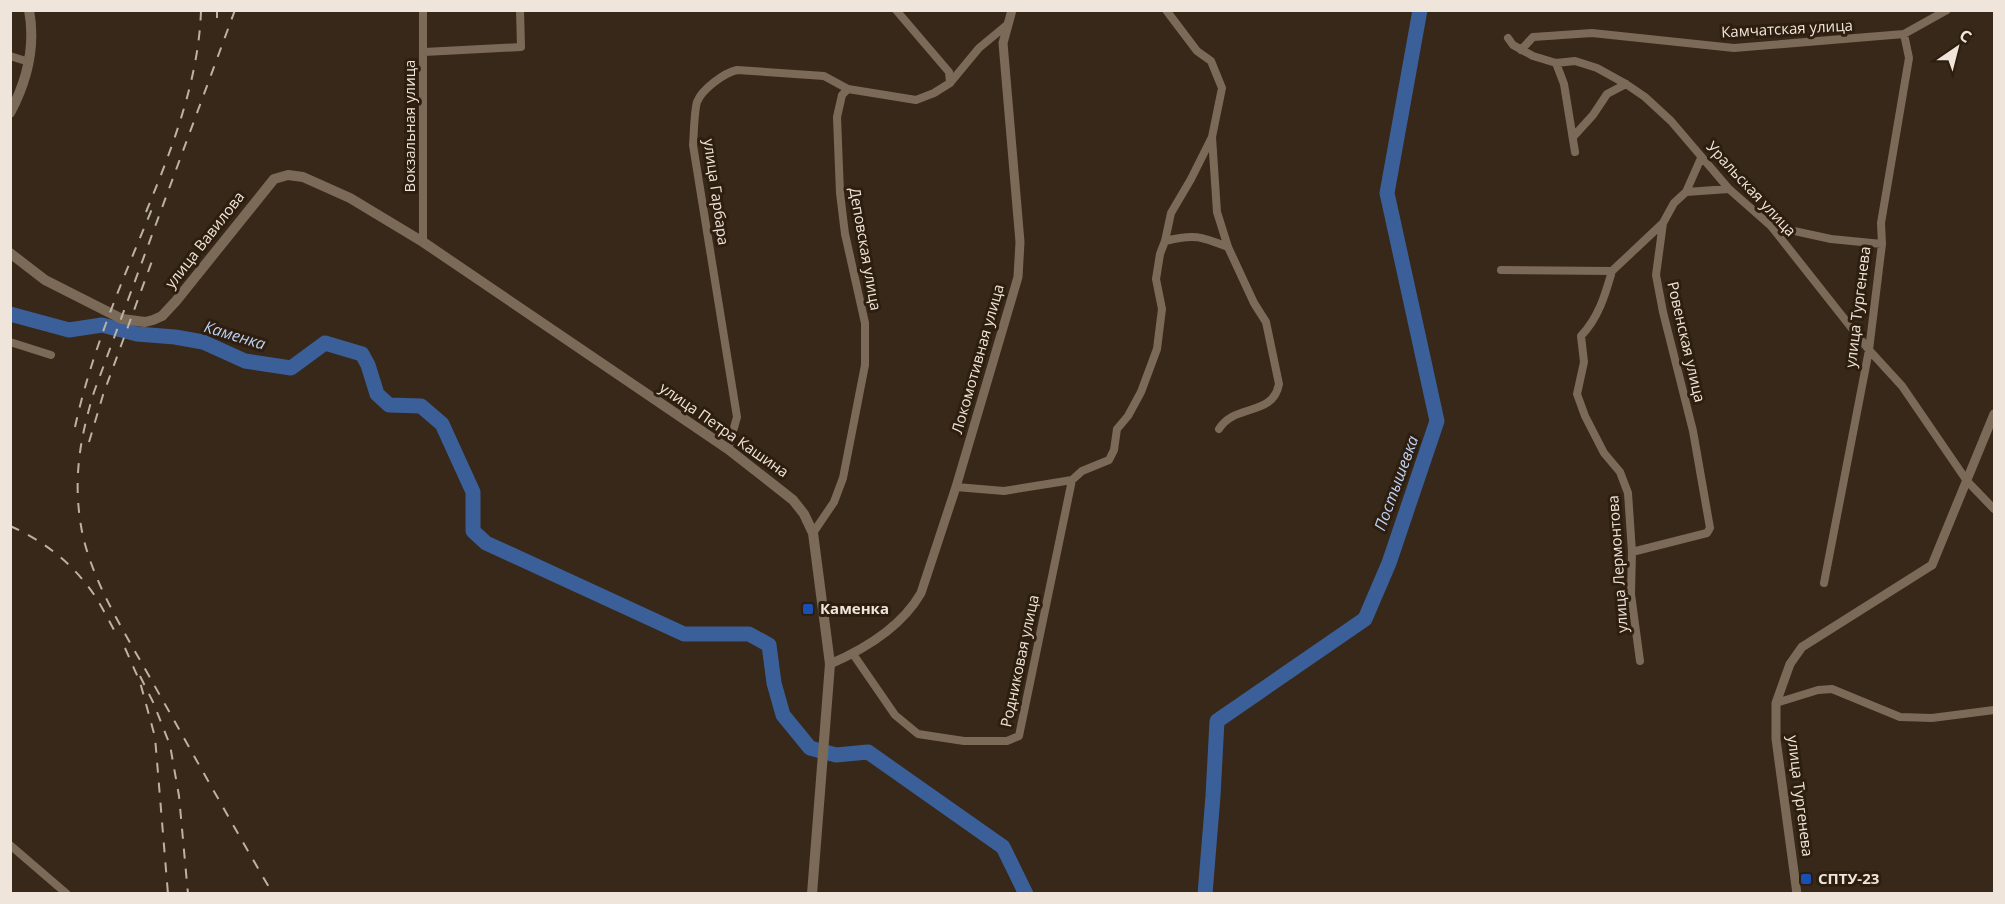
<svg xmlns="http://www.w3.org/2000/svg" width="2005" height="904" font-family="'Open Sans',sans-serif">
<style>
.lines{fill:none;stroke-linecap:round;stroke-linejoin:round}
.river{stroke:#3b5f99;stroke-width:15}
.minor{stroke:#7c6a59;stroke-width:8}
.tertiary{stroke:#7c6a59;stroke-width:9}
.secondary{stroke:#7c6a59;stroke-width:10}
.rail{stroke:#bdb1a6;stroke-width:2;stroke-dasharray:10 10;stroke-linecap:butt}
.transit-dot{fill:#1a4fb4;stroke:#2d1e0f;stroke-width:2}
.labels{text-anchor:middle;stroke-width:6;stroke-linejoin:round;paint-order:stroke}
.street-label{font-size:15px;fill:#f0e5db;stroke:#2d1e0f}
.poi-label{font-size:15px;font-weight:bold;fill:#f0e5db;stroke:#2d1e0f;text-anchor:start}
.water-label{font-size:16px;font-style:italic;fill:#bdd2f4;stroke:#2d1e0f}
</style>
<rect width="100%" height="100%" fill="#372819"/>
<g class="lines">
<!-- river -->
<path class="river" d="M10,314l59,16 33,-5 35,9 38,3 28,5 42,19 46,7 34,-25 37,11 6,11 9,29 12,11 32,1 21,18 31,68v39l13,12 198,91h65l20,11 5,38 9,32 27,33 26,7 32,-3 135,95 23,47
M1205,894l8,-98 4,-75 148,-102 24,-56 48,-142 -50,-228 33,-183"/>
<!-- minor -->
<path class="minor" d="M896,10l53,62 1,11
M1166,10l31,41 14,10 11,27 -10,49 5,75 11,35 26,56 12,19 13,62c-6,33 -44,19 -60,45
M1508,38l5,7 20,11 23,7 19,-2 22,7 29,16 19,13 26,24 58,68 42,37 98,124 33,36 65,95 27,28
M1521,50l12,-13 59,-4 142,15 170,-14 43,-24
M424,52l97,-5 -1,-37
M10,56l19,6
M1556,63l8,21 11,68
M1573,137l20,-22 14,-21 19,-10
M1686,192l15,-34
M1771,226l60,13 51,5
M1165,241l6,-28 20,-34 20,-40
M423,242v-232
M1501,270l111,1 51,-48 11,-20 12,-11 43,-3
M1612,271c-7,24 -13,46 -31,65l3,26 -7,32 8,22 19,37 16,19 8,21 4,59 -1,42 9,67
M10,342l41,13
M728,449l9,-32 -44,-272c1,-11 1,-32 4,-43 5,-13 27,-29 40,-32l87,6 24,13
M956,487l48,4 68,-11
M813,533l21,-31 9,-24 22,-113v-42l-20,-89 -5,-41 -3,-76 5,-22 6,-6 68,11 18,-7 16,-10 29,-35 29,-24
M1632,552l75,-19 3,-5 -17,-97 -30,-119 -7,-37 7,-52
M1824,583l45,-233 13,-106 -1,-21 28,-165 -5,-24
M853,654l42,61 23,19 46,7h43l12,-5 53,-256 10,-9 27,-11 5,-10 3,-21 11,-13 13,-24 16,-43 5,-40 -6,-30 4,-25 5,-13c29,-7 35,-5 63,6
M1776,703l42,-13 14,-1 68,28 32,1 62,-8
M10,845l57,49"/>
<!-- tertiary -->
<path class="tertiary" d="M830,664c35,-15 72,-38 91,-71l35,-106 62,-210 2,-35 -17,-199 9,-33
M1797,894l-21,-155v-36l14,-39 12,-17 130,-82 62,-151"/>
<!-- secondary -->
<path class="secondary" d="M10,113c17,-32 26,-66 19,-103
M10,253l35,27 77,39 23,3 8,-2 9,-4 14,-15 98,-122 14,-4 15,2 47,21 73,44 305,207 65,51 11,14 9,19 17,131 -18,230"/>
<!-- rail -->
<path class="rail" d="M235,10l-141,382c-14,46 -21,86 -13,134 9,54 46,110 72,157 40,71 79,141 120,211
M217,18v-8
M146,212c26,-63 53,-133 55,-202
M75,427c17,-78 49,-150 79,-223
M89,442l14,-47 49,-134
M10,526c30,13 57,33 77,59 13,16 21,35 31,52
M125,648l15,34 15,55 13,157
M140,676l13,26 17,43 9,51 9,98"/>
</g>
<!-- markers -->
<g class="transit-dot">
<rect x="802" y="603" width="12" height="12" rx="3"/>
<rect x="1800" y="873" width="12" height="12" rx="3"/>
</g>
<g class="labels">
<!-- street labels -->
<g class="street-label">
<text transform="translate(1787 29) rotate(-3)" y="5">Камчатская улица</text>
<text transform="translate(410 126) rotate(-90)" y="5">Вокзальная улица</text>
<text transform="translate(1751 189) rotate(47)" y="5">Уральская улица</text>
<text transform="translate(716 192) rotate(82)" y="5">улица Гарбара</text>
<text transform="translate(205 240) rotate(-52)" y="5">улица Вавилова</text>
<text transform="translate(865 249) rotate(80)" y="5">Деповская улица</text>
<text transform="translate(1858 307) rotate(-83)" y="5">улица Тургенева</text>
<text transform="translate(1686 342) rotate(77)" y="5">Ровенская улица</text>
<text transform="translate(978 359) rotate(-74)" y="5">Локомотивная улица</text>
<text transform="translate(724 430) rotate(35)" y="5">улица Петра Кашина</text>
<text transform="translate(1618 564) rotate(-94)" y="5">улица Лермонтова</text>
<text transform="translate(1020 661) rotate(-78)" y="5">Родниковая улица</text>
<text transform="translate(1800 796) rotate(83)" y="5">улица Тургенева</text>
</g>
<!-- poi labels -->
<g class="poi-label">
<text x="820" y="614">Каменка</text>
<text x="1818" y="884">СПТУ-23</text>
</g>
<!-- water labels -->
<g class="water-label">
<text transform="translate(235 335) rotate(17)" y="6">Каменка</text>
<text transform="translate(1396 483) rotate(-70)" y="6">Постышевка</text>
</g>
</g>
<!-- border -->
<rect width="2005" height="904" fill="none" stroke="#f0e5db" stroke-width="24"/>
<!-- north arrow -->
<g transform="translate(1957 48) rotate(35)" stroke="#2d1e0f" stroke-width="4.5" paint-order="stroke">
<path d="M0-4.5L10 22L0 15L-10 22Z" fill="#f0e5db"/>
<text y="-9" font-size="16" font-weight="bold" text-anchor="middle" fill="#f0e5db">С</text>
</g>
</svg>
